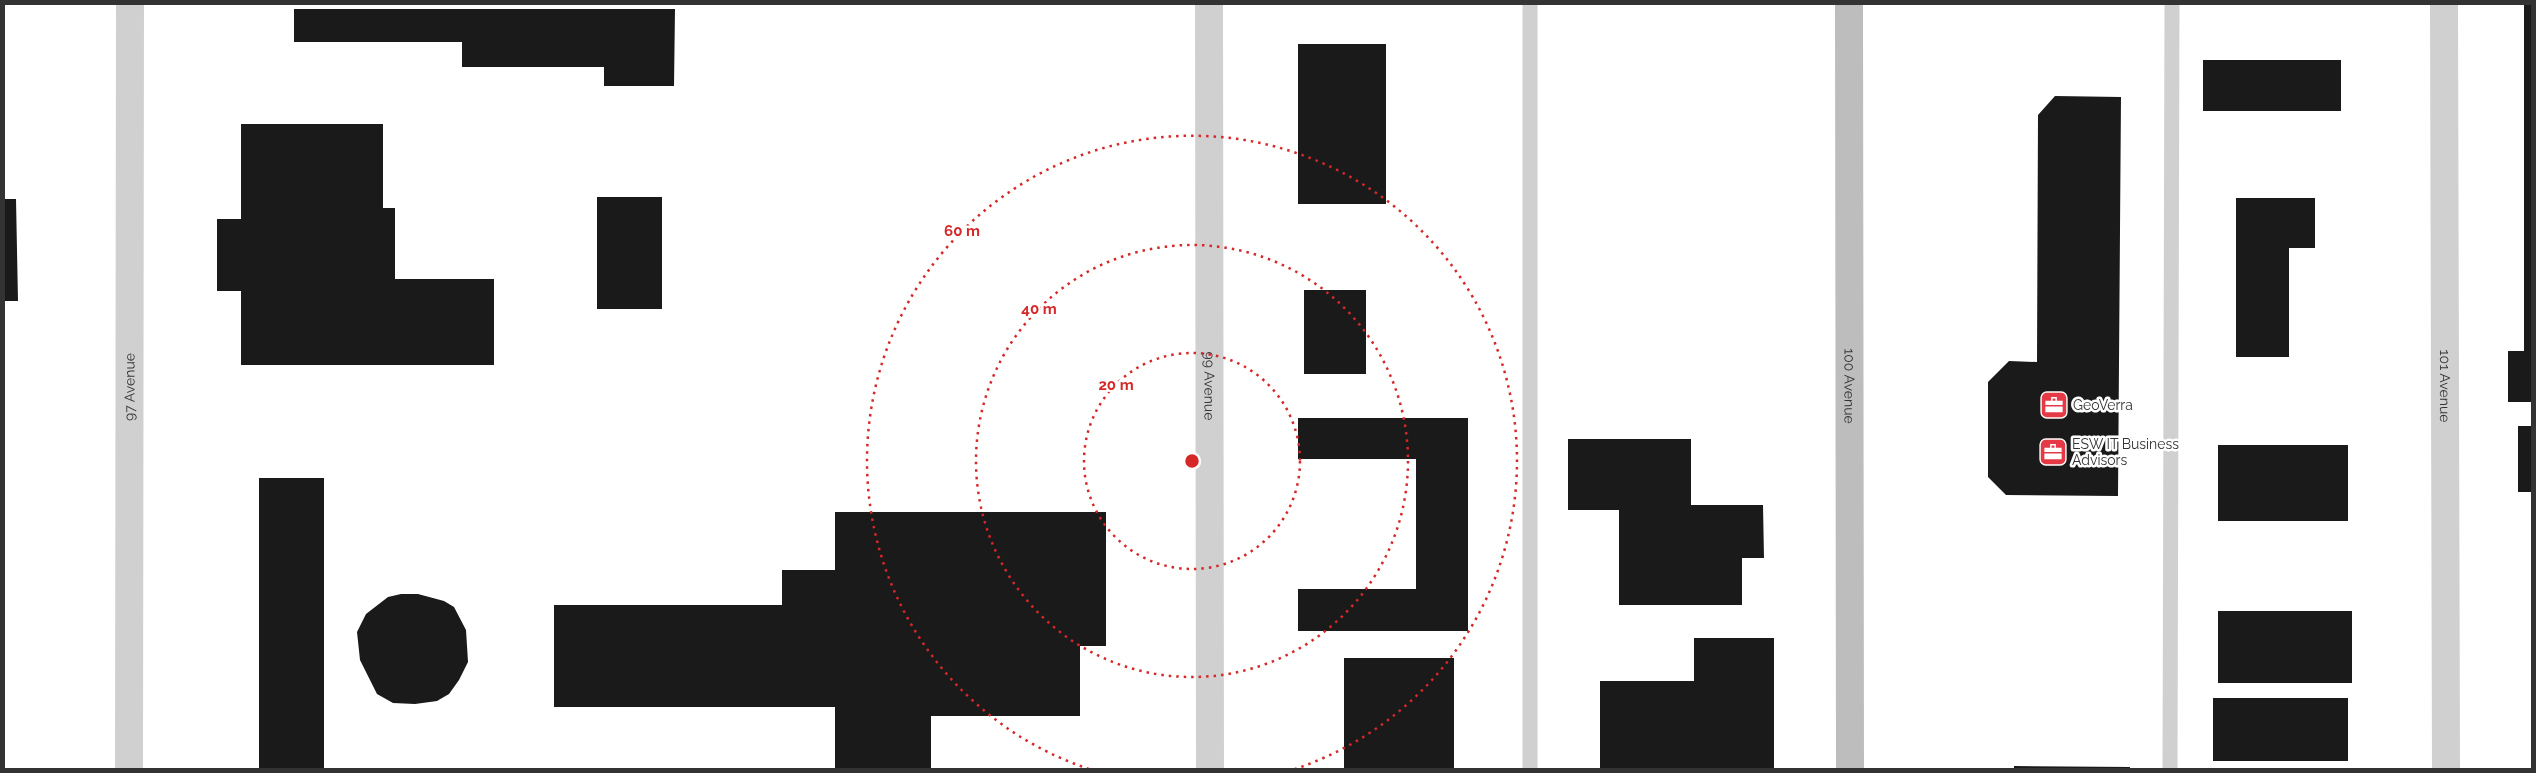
<svg xmlns="http://www.w3.org/2000/svg" width="2536" height="773" font-family="Raleway,sans-serif">
<style>
.building{fill:#1a1a1a}
.lines{fill:none;stroke-linecap:round;stroke-linejoin:round}
.service{stroke:#d0d0d0;stroke-width:15}
.minor{stroke:#d0d0d0;stroke-width:28}
.secondary{stroke:#bdbdbd;stroke-width:28}
.ring{fill:none;stroke:#d62828;stroke-width:2.5;stroke-dasharray:2.5 5}
.labels{text-anchor:middle;stroke-width:5;stroke-linejoin:round;paint-order:stroke}
.street-label{font-size:14px;fill:#333;stroke:#fff}
.poi-label{font-size:14px;fill:#333;stroke:#fff;text-anchor:start}
.centre{fill:#d62828;stroke:#fff;stroke-width:2.5}
.ring-label{font-size:15px;text-anchor:middle;font-weight:bold;fill:#d62828;stroke:#fff;stroke-width:5;stroke-linejoin:round;paint-order:stroke}
</style>
<rect width="100%" height="100%" fill="#fff"/>
<!-- building -->
<path class="building" d="M2524,4h8v398h-24v-51h16z
M294,9h381l-1,77h-70v-19h-142v-25h-168z
M1298,44h88v160h-88z
M2203,60h138v51h-138z
M2055,96l66,1 -3,399 -112,-1 -18,-18v-95l21,-21 28,1 1,-247z
M241,124h142v84h12v71h99v86h-253v-74h-24v-72h24z
M597,197h65v112h-65z
M2236,198h79v50h-26v109h-53z
M4,199h12l2,102h-14z
M1304,290h62v84h-62z
M1298,418h170v213h-170v-42h118v-130h-118z
M2518,426h14v66h-14z
M1568,439h123v66h72l1,53h-22v47h-123v-95h-51z
M2218,445h130v76h-130z
M259,478h65v291h-65z
M835,512h271v134h-26v70h-149v53h-96v-62h-281v-102h228v-35h53z
M401,594h17l26,7 10,6 12,23 2,32 -9,18 -10,14 -12,7 -22,3 -22,-1 -16,-9 -17,-34 -3,-28 9,-18 22,-17z
M2218,611h134v72h-134z
M1694,638h80v131h-174v-88h94z
M1344,658h110v111h-110z
M2213,698h135v63h-135z
M2014,766l116,1v2h-116z"/>
<g class="lines">
<!-- service -->
<path class="service" d="M1530,4v765
M2170,769l2,-765"/>
<!-- minor -->
<g class="minor">
<path id="s1" d="M1209,4l1,765"/>
<path id="s2" d="M2444,4l2,765"/>
<path id="s3" d="M129,769l1,-765"/>
</g>
<!-- secondary -->
<path class="secondary" id="s4" d="M1849,4l1,765"/>
</g>
<!-- distance rings -->
<g class="ring">
<circle cx="1192" cy="461" r="108"/>
<circle cx="1192" cy="461" r="216"/>
<path d="M1089 769A325 325 0 1 1 1295 769"/>
</g>
<!-- icons -->
<defs>
<g id="office-square" transform="scale(1.4375)"><rect x="-9" y="-9" width="18" height="18" rx="4" fill="#e63946" stroke="#fff"/><path d="M-6-3h4V-5.5h4V-3h4V5H-6ZM-1-4.5V-3h2v-1.5ZM-6 0V1H6V0Z" fill="#fff"/></g>
</defs>
<g fill-rule="evenodd">
<use href="#office-square" x="2054" y="405"/>
<use href="#office-square" x="2053" y="452"/>
</g>
<g class="labels">
<!-- street labels -->
<g class="street-label">
<text dy="5" stroke="none"><textPath href="#s4" startOffset="382">100 Avenue</textPath></text>
<text dy="5" stroke="none"><textPath href="#s2" startOffset="382">101 Avenue</textPath></text>
<text dy="5" stroke="none"><textPath href="#s3" startOffset="382">97 Avenue</textPath></text>
<text dy="5" stroke="none"><textPath href="#s1" startOffset="382">99 Avenue</textPath></text>
</g>
<!-- poi labels -->
<g class="poi-label">
<text x="2073" y="410">GeoVerra</text>
<text x="2072" y="449">ESW IT Business<tspan x="2072" dy="16">Advisors</tspan></text>
</g>
</g>
<circle cx="1192" cy="461" r="8" class="centre"/>
<g class="ring-label">
<text x="962" y="236">60 m</text>
<text x="1039" y="314">40 m</text>
<text x="1116" y="390">20 m</text>
</g>
<!-- border -->
<rect width="2536" height="773" fill="none" stroke="#333333" stroke-width="10"/>
</svg>
